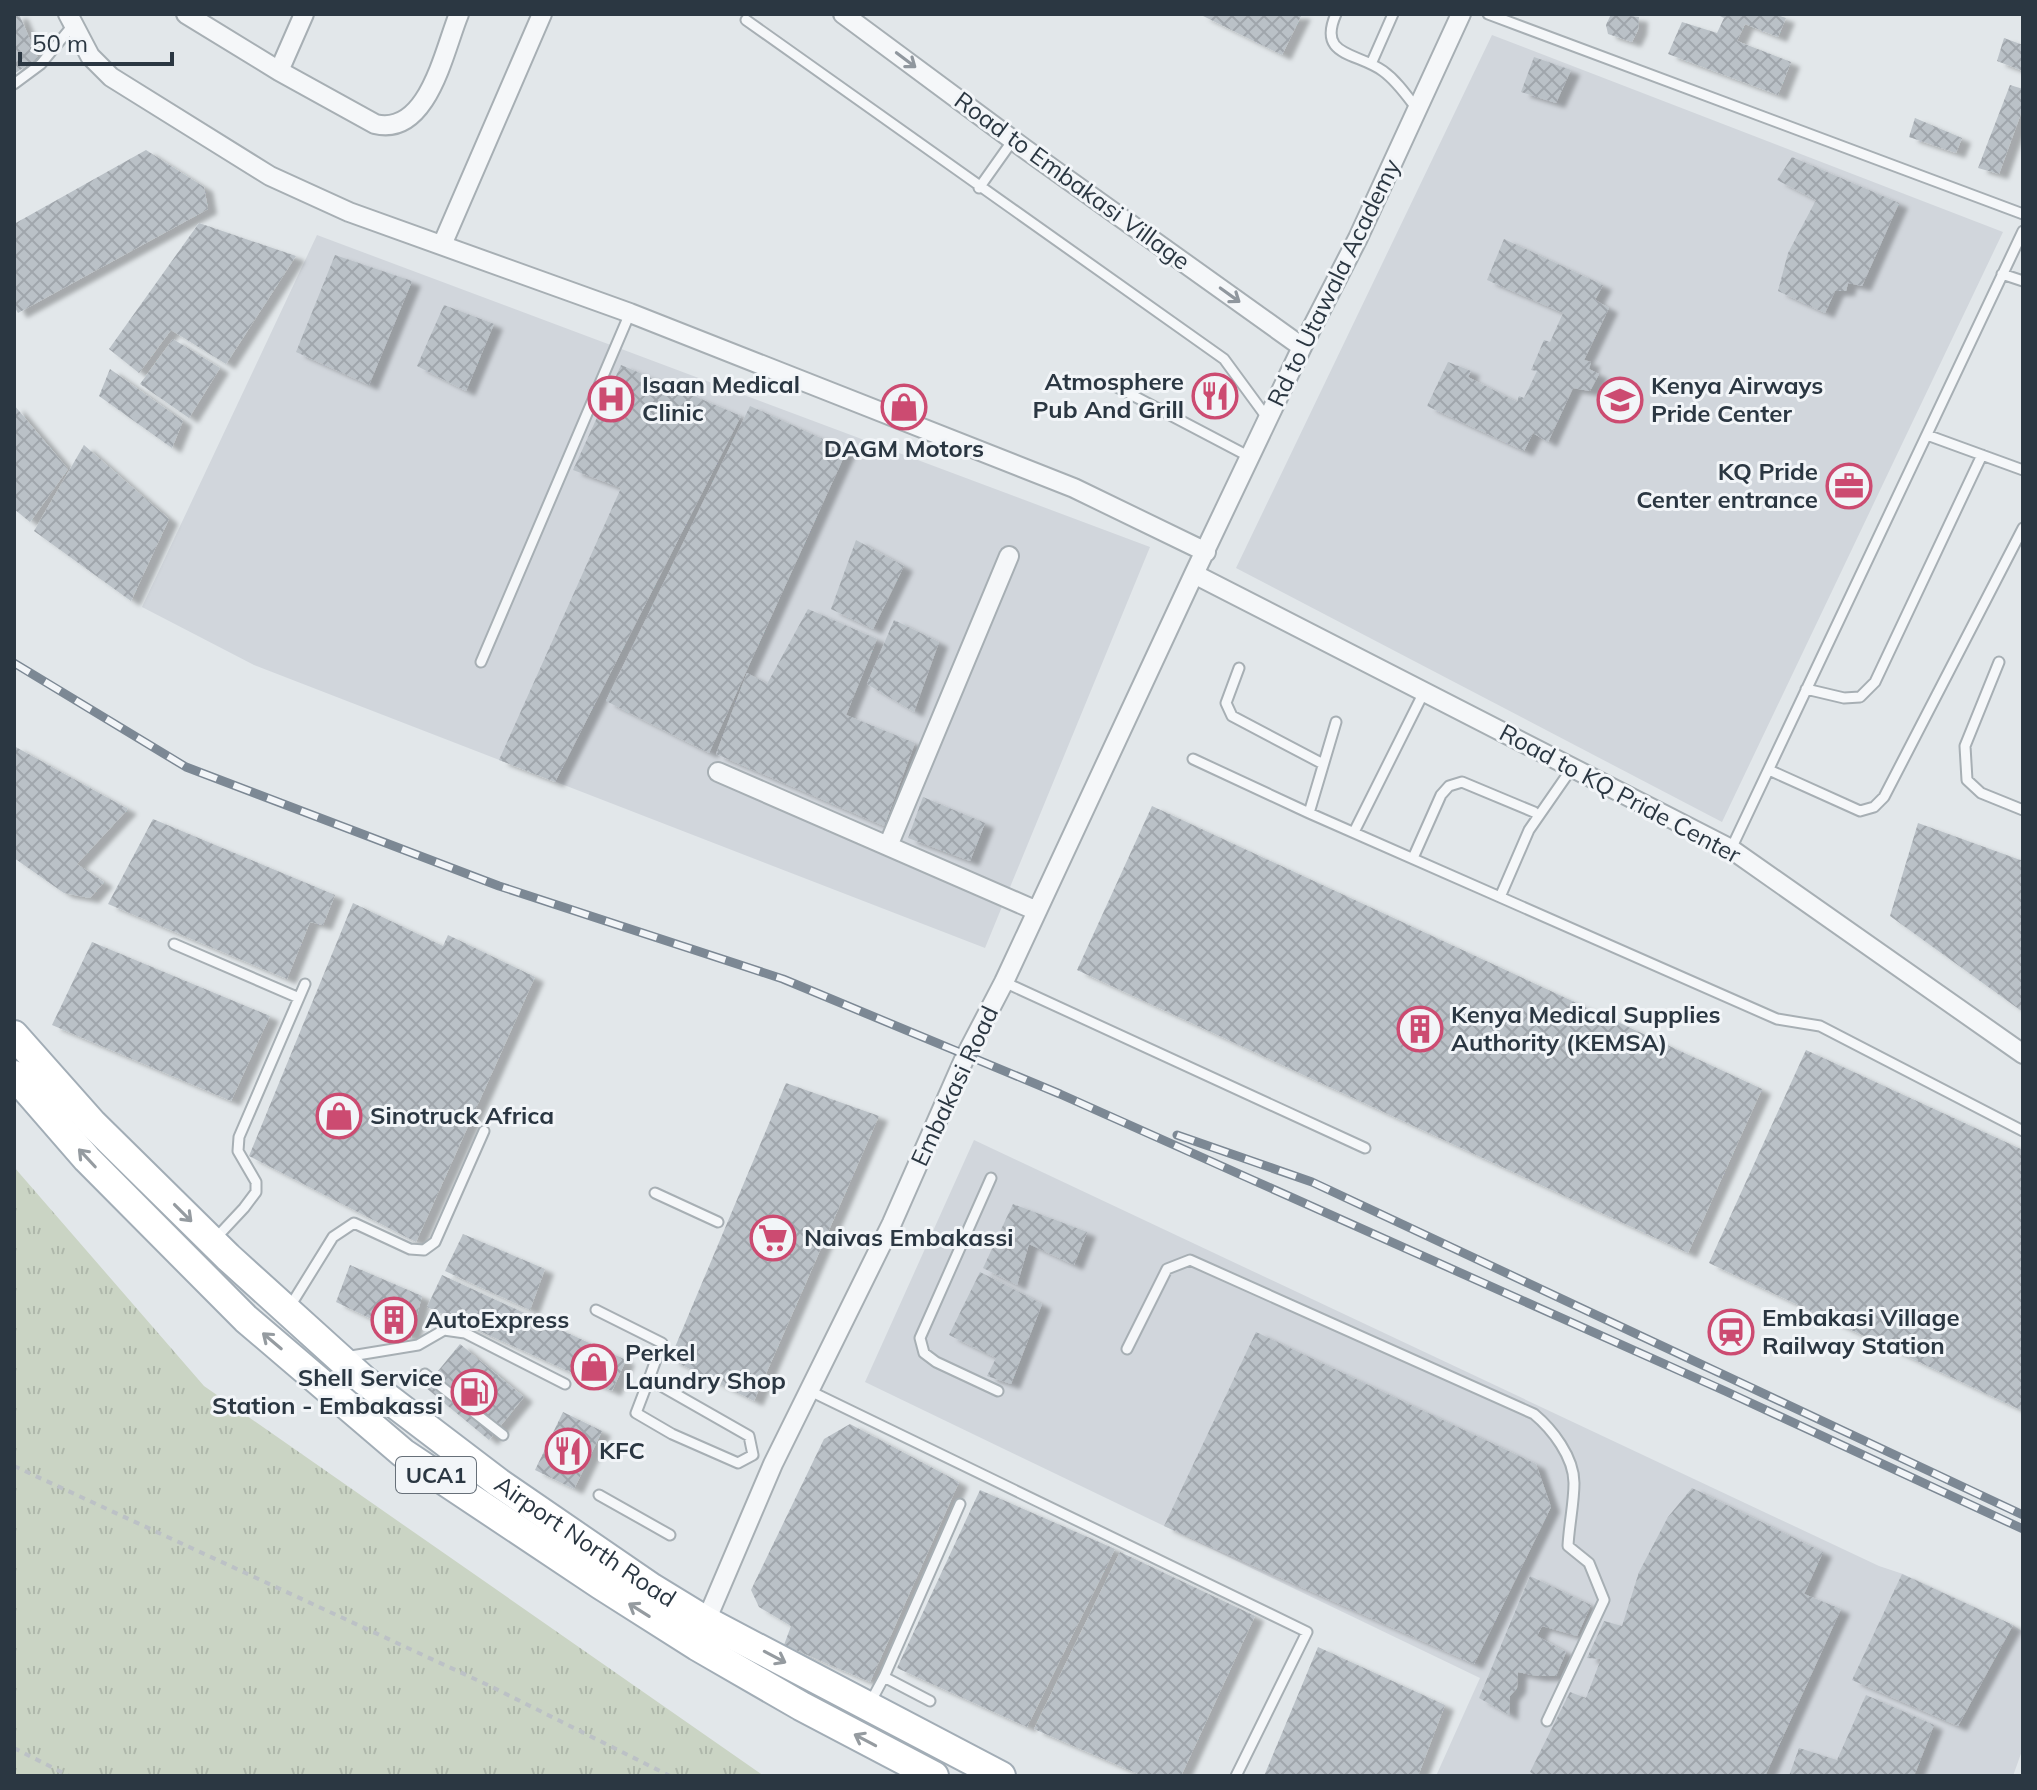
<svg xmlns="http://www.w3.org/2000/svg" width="2037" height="1790" font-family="Mulish,sans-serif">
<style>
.built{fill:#d1d6dc}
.grass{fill:url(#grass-tufts)}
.building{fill:url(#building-cross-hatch);filter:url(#shadow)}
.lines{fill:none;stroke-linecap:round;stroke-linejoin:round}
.service-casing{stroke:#a7afb4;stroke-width:13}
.minor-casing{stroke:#a7afb4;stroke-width:22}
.primary-casing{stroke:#a2adb6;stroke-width:32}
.path{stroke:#bcc1c6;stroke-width:4;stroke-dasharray:6 6;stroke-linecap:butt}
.service{stroke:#f5f7f9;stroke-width:9}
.minor{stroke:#f5f7f9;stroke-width:18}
.primary{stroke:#fff;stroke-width:28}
.rail-casing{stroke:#7c8894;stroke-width:9}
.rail{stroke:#f2f5f8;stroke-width:6;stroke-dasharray:18;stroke-linecap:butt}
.oneway{stroke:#90979e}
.oneway2{stroke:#959ba0}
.labels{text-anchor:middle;stroke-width:6;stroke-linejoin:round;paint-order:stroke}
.shield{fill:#f2f5f8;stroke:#677079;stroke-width:2}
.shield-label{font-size:22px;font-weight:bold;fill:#2b3742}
.street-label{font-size:24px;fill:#2b3742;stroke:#f2f5f8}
.poi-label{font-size:24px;font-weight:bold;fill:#2b3742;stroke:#f2f5f8;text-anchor:start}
</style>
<defs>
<pattern id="grass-tufts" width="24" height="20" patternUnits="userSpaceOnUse" patternTransform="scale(2)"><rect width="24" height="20" fill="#cad4c4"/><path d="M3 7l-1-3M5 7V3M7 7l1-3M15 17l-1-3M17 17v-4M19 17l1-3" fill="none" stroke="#aeb7aa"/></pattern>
<pattern id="building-cross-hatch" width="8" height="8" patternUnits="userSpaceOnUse" patternTransform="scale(2)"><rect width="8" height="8" fill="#bac1c7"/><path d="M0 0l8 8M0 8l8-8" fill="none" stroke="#a0a6ac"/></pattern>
<filter id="shadow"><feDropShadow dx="9" dy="5" stdDeviation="2" flood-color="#0004"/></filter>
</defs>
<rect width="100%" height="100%" fill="#e2e7ea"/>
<!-- built -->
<path class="built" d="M1492,35l511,197 -281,590 -486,-254z
M317,235l833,312 -165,401 -731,-283 -112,-58z
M974,1140l905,426 24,8 110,51 10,7v116l-10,28h-577l44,-98 -615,-296z"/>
<!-- grass -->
<path class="grass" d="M14,1167l190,219 560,390h-750z"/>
<!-- building -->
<path class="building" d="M14,14h5l19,44 -24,16z
M1199,14h103l-20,41z
M1611,14l28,3 -1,13 -6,12 -24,-8 -2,-9z
M1716,14h58l12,4 -8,19 -33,-13 -8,17 54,21 -13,33 -110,-41 14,-32 35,11 7,-15z
M2004,38l19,7v26l-26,-10z
M1534,57l37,13 -15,33 -35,-11z
M2010,85l13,4v19l-24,66 -21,-6z
M1915,118l47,20 -6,15 -47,-16z
M146,150l58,37 4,22 -190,104 -4,-7v-82z
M1792,157l107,46 -37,83 -14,-3 -2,8h-11l-10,22 -47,-22 10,-38 28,-53 -39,-20z
M199,223l97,33 -70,108 -55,-34 -32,43 -30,-24z
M1504,239l99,46 -8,15 14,8 -25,52 7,2 -2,7 10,5 -9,17 -17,-3 -25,54 -15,-9 -9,18 -97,-45 21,-44 23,9 -3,6 49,25 2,-6 5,2 13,-27 -6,-1 13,-30 6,2 13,-29 -76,-33z
M335,255l77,26 -43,104 -73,-33z
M444,305l50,19 -28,67 -49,-25z
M173,339l47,29 -31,50 -49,-34z
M621,365l120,51 -186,366 -56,-22 122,-272 -48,-18z
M110,369l73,52 -11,27 -73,-52z
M14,405l54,64 -38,53 -16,-13z
M750,406l97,44 -138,303 -103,-52z
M84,445l85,74 -38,82 -97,-70z
M856,540l48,26 -31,63 -42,-20z
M808,609l69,30 -31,76 69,28 -31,83 -168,-72 31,-81 20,11z
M894,620l45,22 -25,70 -47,-28z
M14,746l114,63 -51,55 27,18 -14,16 -26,-5 -50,-35z
M923,797l62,26 -15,38 -62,-23z
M1152,806l610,283 -74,164 -611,-283z
M153,819l182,76 -12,30 -13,-3 -23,57 -179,-75z
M1918,823l105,38v151l-133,-96z
M353,903l90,43 5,-11 87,42 -119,265 -167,-86z
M92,942l178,74 -39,85 -179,-76z
M1806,1050l217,100v261l-314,-148z
M786,1083l93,33 -125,285 -84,-42z
M1013,1204l74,28 -13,33 -45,-21 -12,41 -34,-17z
M463,1234l82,35 -15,41 -85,-39z
M350,1265l72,31 -11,42 -75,-36z
M980,1272l62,32 -31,80 -24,-8 9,-18 -47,-23z
M442,1275l184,85 -14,31 -185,-84z
M1256,1332l280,132 15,43 -77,157 -310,-138z
M460,1344l64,53 -35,43 -64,-53z
M563,1412l39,19 -28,58 -39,-19z
M850,1424l109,58 -89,200 -86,-37 7,-19 -32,-19 -8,-17 73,-151z
M1692,1488l131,64 -19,42 37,15 -76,167h-229l-6,-4 40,-80 16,6 15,-39 -14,-1 17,-37 18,5 17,-54 29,-55z
M980,1490l135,59 -88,178 -130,-59z
M1120,1552l135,64 -74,160h-38l-109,-47z
M1902,1574l111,51 -55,101 -106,-46z
M1530,1576l61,29 -14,31 -35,-10 -5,10 29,16 -10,24h-19l-19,-4 -1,16 -7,8 -1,19 -30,-17z
M1318,1647l127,58 -27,71h-154z
M1866,1695l68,30 -20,51h-125l10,-28 38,12z"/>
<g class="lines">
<!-- service casing -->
<g class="service-casing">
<path id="service" d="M1336,14c-19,43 21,38 47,57 14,10 24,25 34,38
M1488,14l535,200
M746,20l478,339 44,60
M1371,64l22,-50
M14,84l27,-20 32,-39
M979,188l34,-48
M2002,274l21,7
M1111,384l139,73
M1927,435l96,35
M481,662l149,-349
M1999,662l-34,84 2,34 14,13 42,17
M1239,668l-13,35 6,13 91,48
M1806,689l38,9 16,-1 15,-15 107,-227
M1193,759l116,54 468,206 43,7 203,105
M1769,770l91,41 14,-4 10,-10 139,-269
M1309,813l27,-91
M1354,832l70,-140
M1731,849l292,-618
M1413,858l28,-63 8,-9 13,-4 72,30
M1500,897l29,-67 43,-62
M174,944l125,54
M1004,982l361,166
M991,1178l-71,160 4,15 12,9 62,29
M655,1193l63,29
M215,1239l29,-31 12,-16v-10l-18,-31 1,-14 66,-153
M289,1308l44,-71 21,-14 56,26 14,1 11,-8 49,-111
M596,1310l66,33 -13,36
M1127,1349l40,-80 23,-9 344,154c18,15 40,43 40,69 0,20 -5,42 -6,63l21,17 15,37 -57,121
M345,1357l73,-12 26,-15 21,3 100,51
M425,1374l78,61
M649,1379l100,57 4,19 -15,8 -66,-29 -36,-21z
M810,1391l497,241 -71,144
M599,1495l71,40
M884,1677l46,24
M870,1703l14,-26 76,-173"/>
</g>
<!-- minor casing -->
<g class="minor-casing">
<path id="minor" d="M68,14l22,42 21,21 159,99 79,36 281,101 444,175 132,64
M186,14l93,57 96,53c53,13 69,-74 84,-110
M843,14l182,135 277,198
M279,71l25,-57
M442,245l100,-231
M1194,574l537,275 292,205
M718,772l319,139
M888,846l121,-290
M706,1621l67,-157 119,-241 74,-168 38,-73 190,-408 108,-227 56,-109 103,-224"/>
</g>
<!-- primary casing -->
<g class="primary-casing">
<g id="primary">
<path id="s1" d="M14,1035l79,89 135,133 137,124 134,102 153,105 54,33 295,155"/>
<path d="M14,1075l73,84 159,160 157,134 198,132 96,61 104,60 133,70"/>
</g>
</g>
<!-- path -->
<path class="path" d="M14,1466l476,220 180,90
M14,1748l55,28"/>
<!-- service -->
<use href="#service" class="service"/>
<!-- minor -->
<use href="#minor" class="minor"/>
<!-- primary -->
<use href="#primary" class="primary"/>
<!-- rail casing -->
<g class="rail-casing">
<path id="rail" d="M14,663l172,104 313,119 284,93 277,115 665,297 298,138
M1177,1135l135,47 711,333"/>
</g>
<!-- rail -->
<use href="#rail" class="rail"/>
</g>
<!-- one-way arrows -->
<defs><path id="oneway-shaft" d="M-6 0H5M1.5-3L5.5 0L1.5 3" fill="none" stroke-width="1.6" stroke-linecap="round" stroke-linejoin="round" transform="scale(2)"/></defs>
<g class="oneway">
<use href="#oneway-shaft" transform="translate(906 60) rotate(37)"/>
<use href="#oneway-shaft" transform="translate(1230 295) rotate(36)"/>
</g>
<g class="oneway2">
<use href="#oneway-shaft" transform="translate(87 1158) rotate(-133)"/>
<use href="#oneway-shaft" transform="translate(183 1213) rotate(45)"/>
<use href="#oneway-shaft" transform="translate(272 1341) rotate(-140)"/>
<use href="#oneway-shaft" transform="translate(639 1610) rotate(-148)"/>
<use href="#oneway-shaft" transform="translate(775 1657) rotate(28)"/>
<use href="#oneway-shaft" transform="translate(865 1740) rotate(-152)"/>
</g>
<!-- icons -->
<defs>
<g id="restaurant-ring" transform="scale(2.3)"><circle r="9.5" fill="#f2f5f8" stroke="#cc4b71" stroke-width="1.5"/><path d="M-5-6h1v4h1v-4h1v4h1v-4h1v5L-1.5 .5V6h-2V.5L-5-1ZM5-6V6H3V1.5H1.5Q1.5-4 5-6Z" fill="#cc4b71"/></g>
<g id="hospital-ring" transform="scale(2.3)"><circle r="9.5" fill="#f2f5f8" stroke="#cc4b71" stroke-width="1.5"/><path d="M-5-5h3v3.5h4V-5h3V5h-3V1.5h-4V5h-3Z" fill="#cc4b71"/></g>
<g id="university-ring" transform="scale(2.3)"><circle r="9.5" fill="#f2f5f8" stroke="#cc4b71" stroke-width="1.5"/><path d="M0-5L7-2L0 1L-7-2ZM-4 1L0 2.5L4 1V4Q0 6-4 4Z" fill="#cc4b71"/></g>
<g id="shop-ring" transform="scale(2.3)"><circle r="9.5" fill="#f2f5f8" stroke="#cc4b71" stroke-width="1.5"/><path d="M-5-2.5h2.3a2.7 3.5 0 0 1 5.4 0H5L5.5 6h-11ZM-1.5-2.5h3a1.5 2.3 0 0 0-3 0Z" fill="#cc4b71"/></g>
<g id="office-ring" transform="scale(2.3)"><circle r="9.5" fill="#f2f5f8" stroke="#cc4b71" stroke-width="1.5"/><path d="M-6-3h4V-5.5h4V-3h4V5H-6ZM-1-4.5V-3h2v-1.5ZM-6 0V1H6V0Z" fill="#cc4b71"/></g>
<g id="building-ring" transform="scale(2.3)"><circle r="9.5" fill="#f2f5f8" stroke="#cc4b71" stroke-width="1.5"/><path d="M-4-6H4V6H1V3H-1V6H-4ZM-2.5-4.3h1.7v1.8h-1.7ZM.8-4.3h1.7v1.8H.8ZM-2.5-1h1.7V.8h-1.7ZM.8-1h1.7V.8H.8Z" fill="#cc4b71"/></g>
<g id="supermarket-ring" transform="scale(2.3)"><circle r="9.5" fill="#f2f5f8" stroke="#cc4b71" stroke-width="1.5"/><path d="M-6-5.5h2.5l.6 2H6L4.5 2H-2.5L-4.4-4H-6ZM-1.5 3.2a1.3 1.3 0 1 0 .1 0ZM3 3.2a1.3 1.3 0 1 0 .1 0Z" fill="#cc4b71"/></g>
<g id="station-ring" transform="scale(2.3)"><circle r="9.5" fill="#f2f5f8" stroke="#cc4b71" stroke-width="1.5"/><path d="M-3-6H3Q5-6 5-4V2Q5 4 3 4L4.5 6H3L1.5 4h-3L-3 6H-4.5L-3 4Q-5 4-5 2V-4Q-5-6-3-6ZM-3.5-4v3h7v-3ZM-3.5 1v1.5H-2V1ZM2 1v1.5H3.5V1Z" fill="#cc4b71"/></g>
<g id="fuel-ring" transform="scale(2.3)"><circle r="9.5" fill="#f2f5f8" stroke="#cc4b71" stroke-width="1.5"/><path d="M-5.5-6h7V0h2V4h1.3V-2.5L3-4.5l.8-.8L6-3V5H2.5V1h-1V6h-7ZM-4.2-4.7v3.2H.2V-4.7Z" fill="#cc4b71"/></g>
</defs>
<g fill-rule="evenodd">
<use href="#restaurant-ring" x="1215" y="396"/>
<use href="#hospital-ring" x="611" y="399"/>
<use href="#university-ring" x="1620" y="400"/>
<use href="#shop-ring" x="904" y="407"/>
<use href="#office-ring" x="1849" y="486"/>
<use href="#building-ring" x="1420" y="1029"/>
<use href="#shop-ring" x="339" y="1116"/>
<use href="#supermarket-ring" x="773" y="1238"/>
<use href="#building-ring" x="394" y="1320"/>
<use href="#station-ring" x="1731" y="1332"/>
<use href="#shop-ring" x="594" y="1367"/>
<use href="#fuel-ring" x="474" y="1392"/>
<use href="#restaurant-ring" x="568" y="1451"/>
</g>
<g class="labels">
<!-- shield labels -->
<rect class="shield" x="396" y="1457" width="80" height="36" rx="6"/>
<g class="shield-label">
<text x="436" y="1483">UCA1</text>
</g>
<!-- street labels -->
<g class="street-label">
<text transform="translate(1072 181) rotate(36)" y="8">Road to Embakasi Village</text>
<text transform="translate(1334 283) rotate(-64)" y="8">Rd to Utawala Academy</text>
<text transform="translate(1620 794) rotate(28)" y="8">Road to KQ Pride Center</text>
<text transform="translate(955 1086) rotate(-65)" y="8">Embakasi Road</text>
<text dy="8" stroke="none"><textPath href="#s1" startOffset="766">Airport North Road</textPath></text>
</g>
<!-- poi labels -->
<g class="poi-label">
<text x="1184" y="390" text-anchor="end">Atmosphere<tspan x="1184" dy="28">Pub And Grill</tspan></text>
<text x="642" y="393">Isaan Medical<tspan x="642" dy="28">Clinic</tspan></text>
<text x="1651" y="394">Kenya Airways<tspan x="1651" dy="28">Pride Center</tspan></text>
<text x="904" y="457" text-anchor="middle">DAGM Motors</text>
<text x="1818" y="480" text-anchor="end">KQ Pride<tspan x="1818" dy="28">Center entrance</tspan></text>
<text x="1451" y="1023">Kenya Medical Supplies<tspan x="1451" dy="28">Authority (KEMSA)</tspan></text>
<text x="370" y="1124">Sinotruck Africa</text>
<text x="804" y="1246">Naivas Embakassi</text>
<text x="1762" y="1326">Embakasi Village<tspan x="1762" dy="28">Railway Station</tspan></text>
<text x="425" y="1328">AutoExpress</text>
<text x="625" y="1361">Perkel<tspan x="625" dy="28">Laundry Shop</tspan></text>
<text x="443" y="1386" text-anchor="end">Shell Service<tspan x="443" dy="28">Station - Embakassi</tspan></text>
<text x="599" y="1459">KFC</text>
</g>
</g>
<!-- border -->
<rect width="2037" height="1790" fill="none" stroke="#2b3742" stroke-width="32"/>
<!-- scale -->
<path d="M20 52v12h152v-12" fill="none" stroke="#2b3742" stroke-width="4"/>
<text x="32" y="52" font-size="24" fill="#2b3742" stroke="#f2f5f8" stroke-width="6" paint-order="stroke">50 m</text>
</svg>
